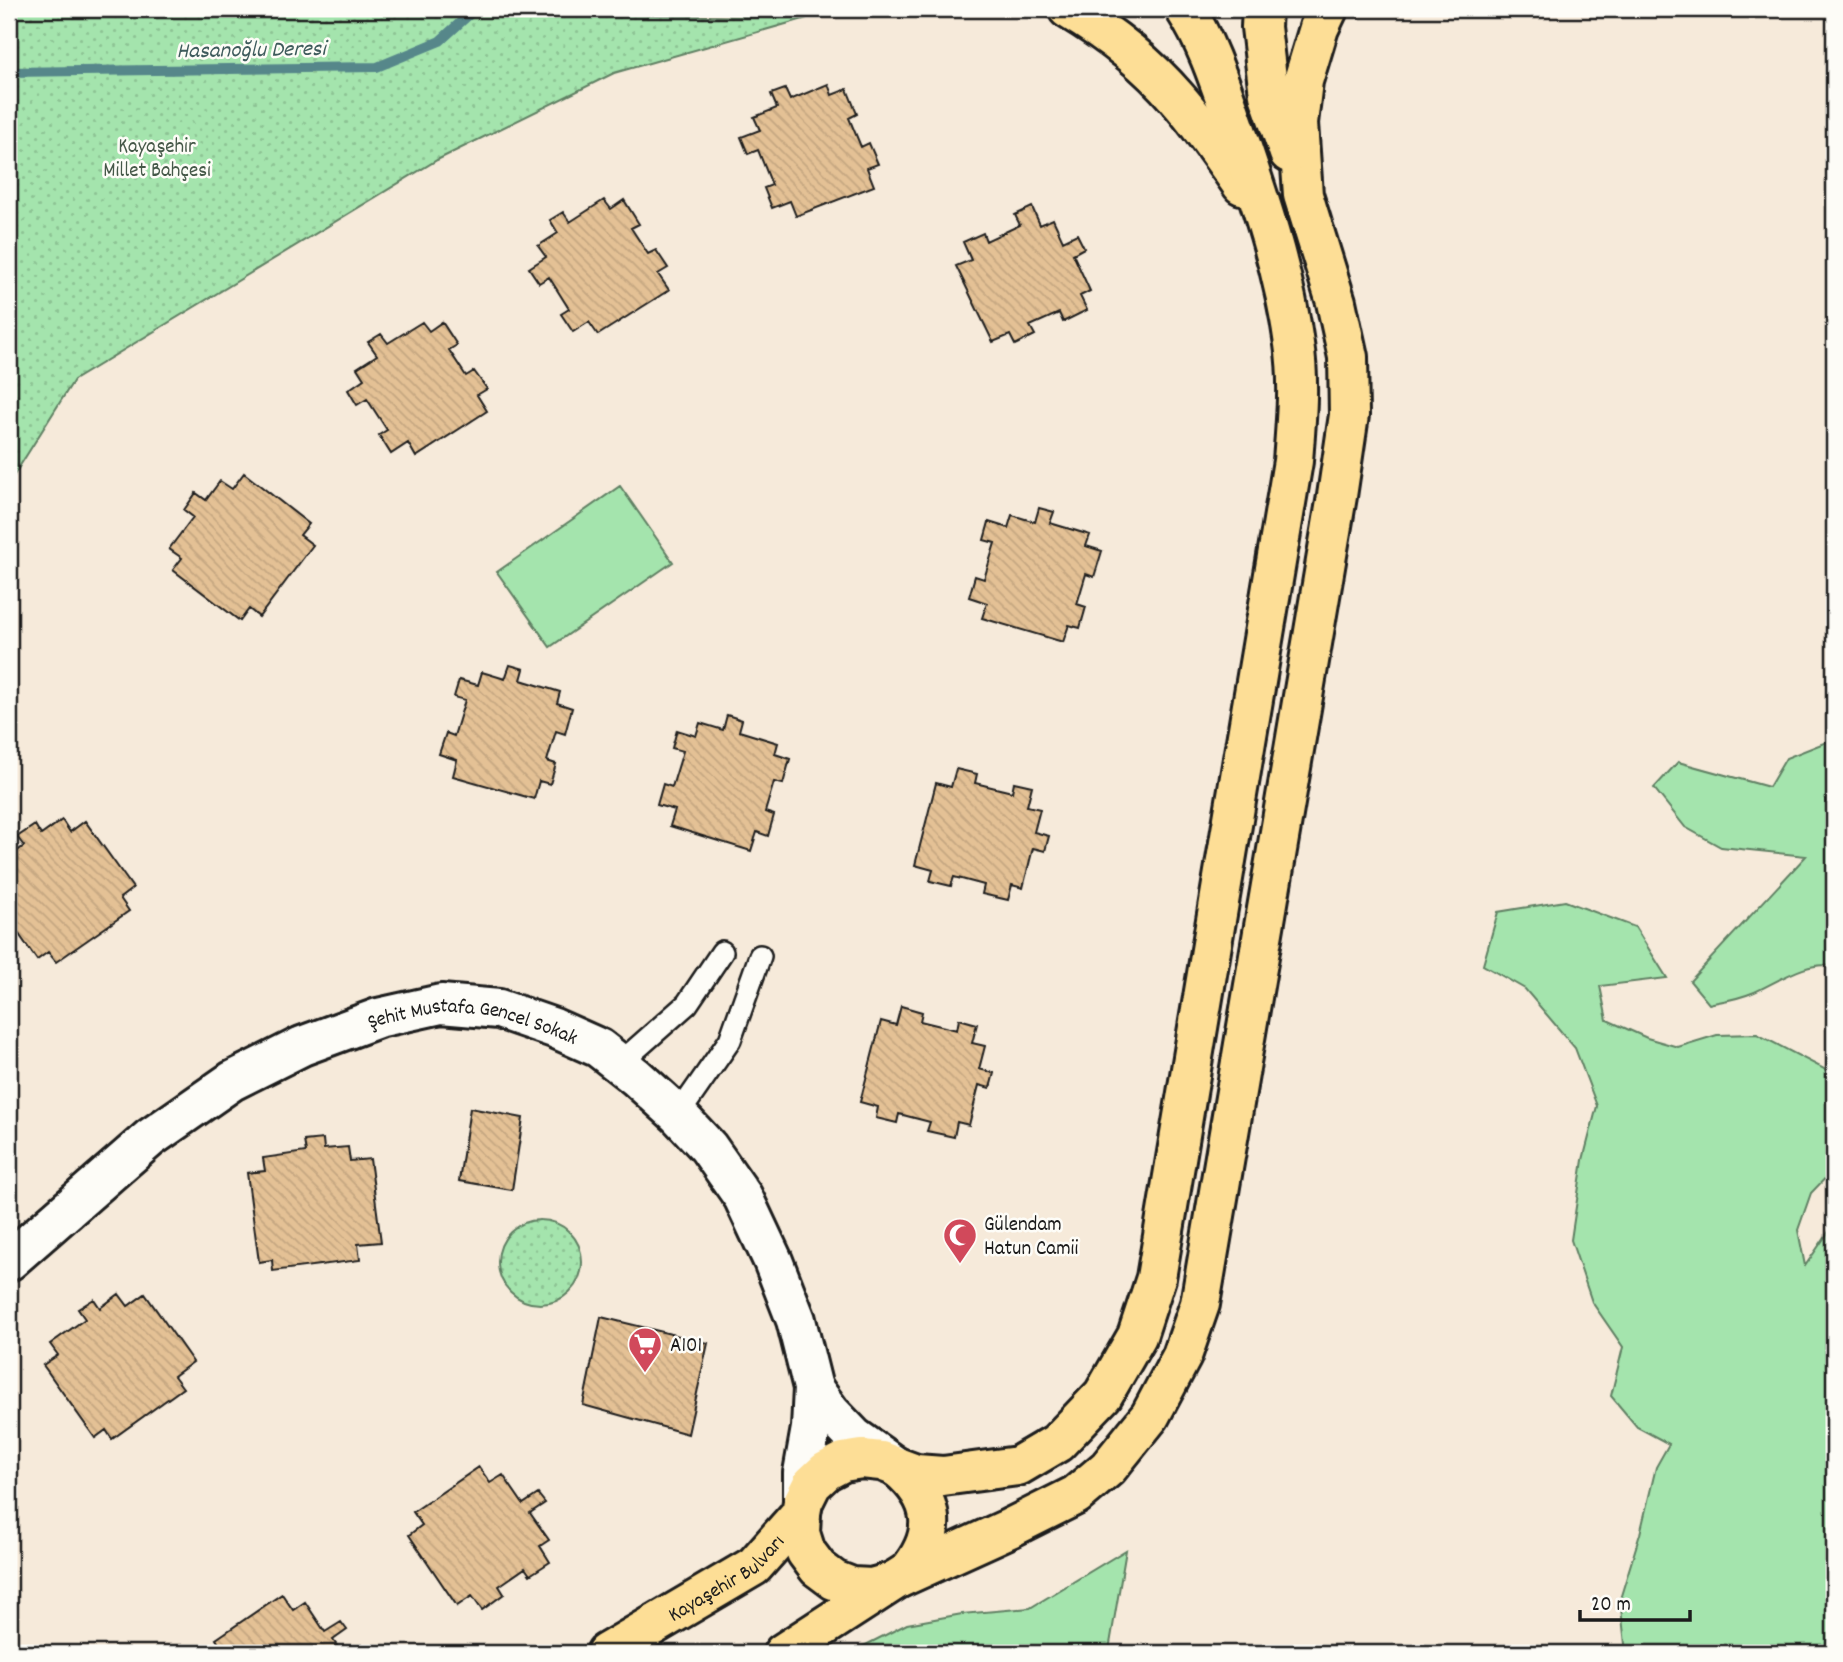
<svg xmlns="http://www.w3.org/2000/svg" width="1843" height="1662" font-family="Dekko,sans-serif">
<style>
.grass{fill:#a4e4ad;stroke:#608064;stroke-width:2}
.park{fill:url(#park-dots);stroke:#608064;stroke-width:2}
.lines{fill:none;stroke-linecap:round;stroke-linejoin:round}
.stream{stroke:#56878a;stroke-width:10}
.building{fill:url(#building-back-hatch);stroke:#1c1c1c;stroke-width:2}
.lane-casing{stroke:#1c1c1c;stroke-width:26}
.street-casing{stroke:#1c1c1c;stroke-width:44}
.primary-casing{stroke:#1c1c1c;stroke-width:44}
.lane{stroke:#fdfcf7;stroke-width:21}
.street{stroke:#fdfcf7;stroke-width:38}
.primary{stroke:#fdde96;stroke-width:38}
.labels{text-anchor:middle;stroke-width:5;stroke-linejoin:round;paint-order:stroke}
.park-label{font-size:21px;fill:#455848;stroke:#fdfcf7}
.street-label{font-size:21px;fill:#1c1c1c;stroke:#fdfcf7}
.poi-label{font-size:21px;fill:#1c1c1c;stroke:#fdfcf7;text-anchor:start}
.water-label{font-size:23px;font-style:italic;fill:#3e5b5c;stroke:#fdfcf7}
</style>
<defs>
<pattern id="park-dots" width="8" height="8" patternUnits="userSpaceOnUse" patternTransform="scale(1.75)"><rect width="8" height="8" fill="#a4e4ad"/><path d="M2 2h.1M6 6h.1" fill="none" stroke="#8dc394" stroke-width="1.8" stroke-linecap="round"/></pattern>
<pattern id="building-back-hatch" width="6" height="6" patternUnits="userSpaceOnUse" patternTransform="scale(1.75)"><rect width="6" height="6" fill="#e4c195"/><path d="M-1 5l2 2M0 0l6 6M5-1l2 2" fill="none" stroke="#c3a580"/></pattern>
</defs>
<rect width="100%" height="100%" fill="#f6eada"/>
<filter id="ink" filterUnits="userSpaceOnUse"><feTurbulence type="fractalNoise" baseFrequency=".0143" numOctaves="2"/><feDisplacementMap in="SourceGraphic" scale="14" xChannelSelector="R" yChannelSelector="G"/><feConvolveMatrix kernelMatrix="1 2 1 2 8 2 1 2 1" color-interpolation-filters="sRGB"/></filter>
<g filter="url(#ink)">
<!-- grass -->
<path class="grass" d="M620,486l53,76 -123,85 -53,-75z
M1834,739v228c-24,-9 -60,17 -82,26 -14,6 -29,8 -43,11l-19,-23 116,-125 -85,-9 -36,-20 -31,-39 24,-26 91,25 17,-29z
M1565,901l70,26 32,51 -67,8 7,34 40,18 31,9 39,-12 40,-1 77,40v95l-23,24 -13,37 7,36 24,-35 5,-16v438h-208l-6,-54 20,-65 16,-67 13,-23 -32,-17 -26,-31 12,-49 -31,-45 -21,-62 12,-80 14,-54 -22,-58 -50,-59 -42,-24 15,-53z
M1126,1550l-16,94v9h-260l57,-29 55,-10 68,-6z"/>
<!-- park -->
<path class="park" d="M9,9h338l460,9 -193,55 -177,87 -363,220 -65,103z
M498 1262a42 42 0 1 1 84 0a42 42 0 1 1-84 0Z"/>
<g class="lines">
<!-- stream -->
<path class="stream" d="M9,72l368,-5 63,-26 35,-32"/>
</g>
<!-- building -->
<path class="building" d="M828,84l4,11 15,-6 10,25 -8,4 12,29 8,-4 9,21 -11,4 7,18 -78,30 -6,-15 -18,7 -8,-20 8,-3 -14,-35 -10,4 -7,-17 19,-7 -6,-13 23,-9 -6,-14 14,-5 5,11z
M604,200l7,9 13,-9 15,24 -8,4 17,26 8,-4 12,18 -10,6 11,16 -71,45 -9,-13 -16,10 -12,-18 8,-5 -20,-32 -10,6 -10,-15 17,-11 -8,-11 20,-13 -8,-13 13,-8 7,10z
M1032,207l8,18 13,-6 10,22 14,-7 7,14 -11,6 17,37 -10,5 7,14 -24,12 -4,-9 -29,13 5,9 -20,10 -5,-10 -17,7 -37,-76 15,-6 -8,-18 20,-9 3,8 34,-16 -5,-10z
M422,322l7,9 13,-9 15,23 -8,5 17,26 8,-5 13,18 -10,6 10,16 -71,46 -8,-14 -17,11 -12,-19 8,-5 -20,-31 -10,6 -9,-15 16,-11 -7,-11 20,-13 -9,-13 13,-8 7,9z
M244,473l65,51 -9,11 13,10 -54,72 -10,-8 -9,12 -67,-51 9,-12 -13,-9 24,-32 -9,-7 12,-17 10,7 14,-19 12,8z
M1039,508l15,4 -4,11 40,12 -4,11 16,5 -8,26 -8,-3 -9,30 9,3 -6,21 -11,-3 -6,17 -81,-24 5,-15 -18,-6 6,-21 9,3 11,-36 -11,-3 5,-18 19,6 4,-13 23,7z
M510,665l14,4 -3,11 39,12 -3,11 15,5 -7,26 -9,-3 -9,30 9,3 -6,20 -11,-3 -5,18 -81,-23 4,-16 -18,-6 7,-21 8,3 11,-36 -11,-3 5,-17 19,5 4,-13 23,7z
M727,715l15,5 -3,11 39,12 -3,11 15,5 -7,25 -9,-2 -9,30 9,3 -6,21 -11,-4 -6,19 -81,-25 5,-16 -18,-5 6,-21 9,3 11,-36 -11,-3 5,-18 19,6 4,-13 23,7z
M956,769l21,5 -2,9 37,9 2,-10 18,4 -5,20 13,3 -6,23 15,4 -4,15 -12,-3 -10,40 -11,-3 -4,15 -26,-6 2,-9 -30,-8 -3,9 -21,-5 3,-11 -18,-5 21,-82 15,4z
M62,820l8,12 15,-11 48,67 -13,10 9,13 -73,51 -8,-10 -11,8 -28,-40v-63l15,-11 -7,-9 18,-12 6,10z
M901,1006l21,6 -2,9 37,9 2,-11 18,5 -5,19 13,3 -6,23 15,4 -4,15 -11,-3 -10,40 -12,-3 -3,15 -27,-6 3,-9 -31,-8 -2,9 -21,-5 2,-11 -18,-5 21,-81 15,4z
M470,1108l53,10 -11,72 -53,-9z
M323,1139l1,10 24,-2 2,14 20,-2 11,83 -23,2 2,16 -87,11 -1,-11 -13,2 -12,-89 18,-2 -2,-13 43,-6 -2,-11z
M119,1294l9,12 17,-12 48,68 -19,14 9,12 -71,51 -6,-9 -11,8 -52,-73 15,-10 -8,-11 35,-25 -7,-10 16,-10 6,9z
M601,1317l107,26 -20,91 -105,-29z
M479,1467l11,16 13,-8 20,29 15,-10 7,9 -15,10 19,27 -9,6 10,16 -20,13 -5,-7 -26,18 5,8 -22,16 -10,-14 -15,10 -48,-71 13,-10 -9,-13z
M282,1594l11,16 12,-8 20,30 16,-10 6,8 -14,10 9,13h-117l-9,-14z"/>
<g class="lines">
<!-- lane casing -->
<g class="lane-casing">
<path id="lane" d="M619,1064l68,-60 35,-52
M678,1115l52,-75 30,-84"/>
</g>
<!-- street casing -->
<g class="street-casing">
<g id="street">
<path id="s1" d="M9,1261l141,-123 82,-57 70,-35 76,-28 63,-14 58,5 55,19 45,20 37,29 42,38 30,32 35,50 30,64 23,59 17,68 -2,40 -8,45v29"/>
<path d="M813,1388l18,25 23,24 45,32"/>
</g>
</g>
<!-- primary casing -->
<g class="primary-casing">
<g id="primary">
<path d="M1068,9c40,24 78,53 109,89 24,27 44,57 65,87"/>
<path d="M1185,9c23,35 36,78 50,118 24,70 49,143 59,217 6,39 2,78 -1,117l-137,817 -19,58 -34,59 -46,48 -39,23 -75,10 -27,-2 -35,-13 -19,-2 -19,3 -17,9 -14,13 -9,18 -2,11 -1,20 6,19 12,16 16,12 18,7 20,1 19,-6 119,-54 66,-33 32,-27 42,-52 32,-60 18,-52 137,-808 12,-81 -1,-58 -12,-55 -33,-107 -5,-72 5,-42 16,-53 9,-19"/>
<path d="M1262,9l-1,18 8,68 20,58"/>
<path id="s2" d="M606,1653l148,-87 47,-53"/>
<path d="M783,1653l125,-81c31,-38 28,-71 -9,-103"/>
</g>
</g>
<!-- lane -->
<use href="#lane" class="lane"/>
<!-- street -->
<use href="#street" class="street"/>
<!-- primary -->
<use href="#primary" class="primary"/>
</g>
</g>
<!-- icons -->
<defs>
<g id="mosque-pin" transform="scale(1.75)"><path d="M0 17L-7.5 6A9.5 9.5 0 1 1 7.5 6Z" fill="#d1495b" stroke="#fdfcf7"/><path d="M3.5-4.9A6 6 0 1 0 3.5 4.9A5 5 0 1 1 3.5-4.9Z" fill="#fff"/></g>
<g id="supermarket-pin" transform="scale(1.75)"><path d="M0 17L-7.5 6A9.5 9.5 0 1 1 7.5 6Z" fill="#d1495b" stroke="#fdfcf7"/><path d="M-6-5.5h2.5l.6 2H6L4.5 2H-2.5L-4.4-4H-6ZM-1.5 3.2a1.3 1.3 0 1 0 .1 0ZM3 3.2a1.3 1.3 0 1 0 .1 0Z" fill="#fff"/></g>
</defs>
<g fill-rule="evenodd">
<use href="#mosque-pin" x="960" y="1235"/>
<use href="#supermarket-pin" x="645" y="1344"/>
</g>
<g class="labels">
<!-- park labels -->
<g class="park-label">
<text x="157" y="152">Kayaşehir<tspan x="157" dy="24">Millet Bahçesi</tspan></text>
</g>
<!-- street labels -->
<g class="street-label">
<text dy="7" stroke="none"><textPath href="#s1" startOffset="544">Şehit Mustafa Gencel Sokak</textPath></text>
<text dy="7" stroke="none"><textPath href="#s2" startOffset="142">Kayaşehir Bulvarı</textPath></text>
</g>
<!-- poi labels -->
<g class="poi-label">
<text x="984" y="1230">Gülendam<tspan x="984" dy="24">Hatun Camii</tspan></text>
<text x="670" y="1351">A101</text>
</g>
<!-- water labels -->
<g class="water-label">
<text transform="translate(251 48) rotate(-1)" y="8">Hasanoğlu Deresi</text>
</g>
</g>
<!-- margin -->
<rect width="1843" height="1662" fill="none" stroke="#fdfcf7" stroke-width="35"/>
<rect x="18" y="18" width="1808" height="1627" fill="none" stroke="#1c1c1c" stroke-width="2.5" filter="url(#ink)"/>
<!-- scale -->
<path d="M1580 1610v10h110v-10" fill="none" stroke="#1c1c1c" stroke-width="3.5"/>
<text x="1591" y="1610" font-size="21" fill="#1c1c1c" stroke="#fdfcf7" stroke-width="5" paint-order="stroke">20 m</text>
</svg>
